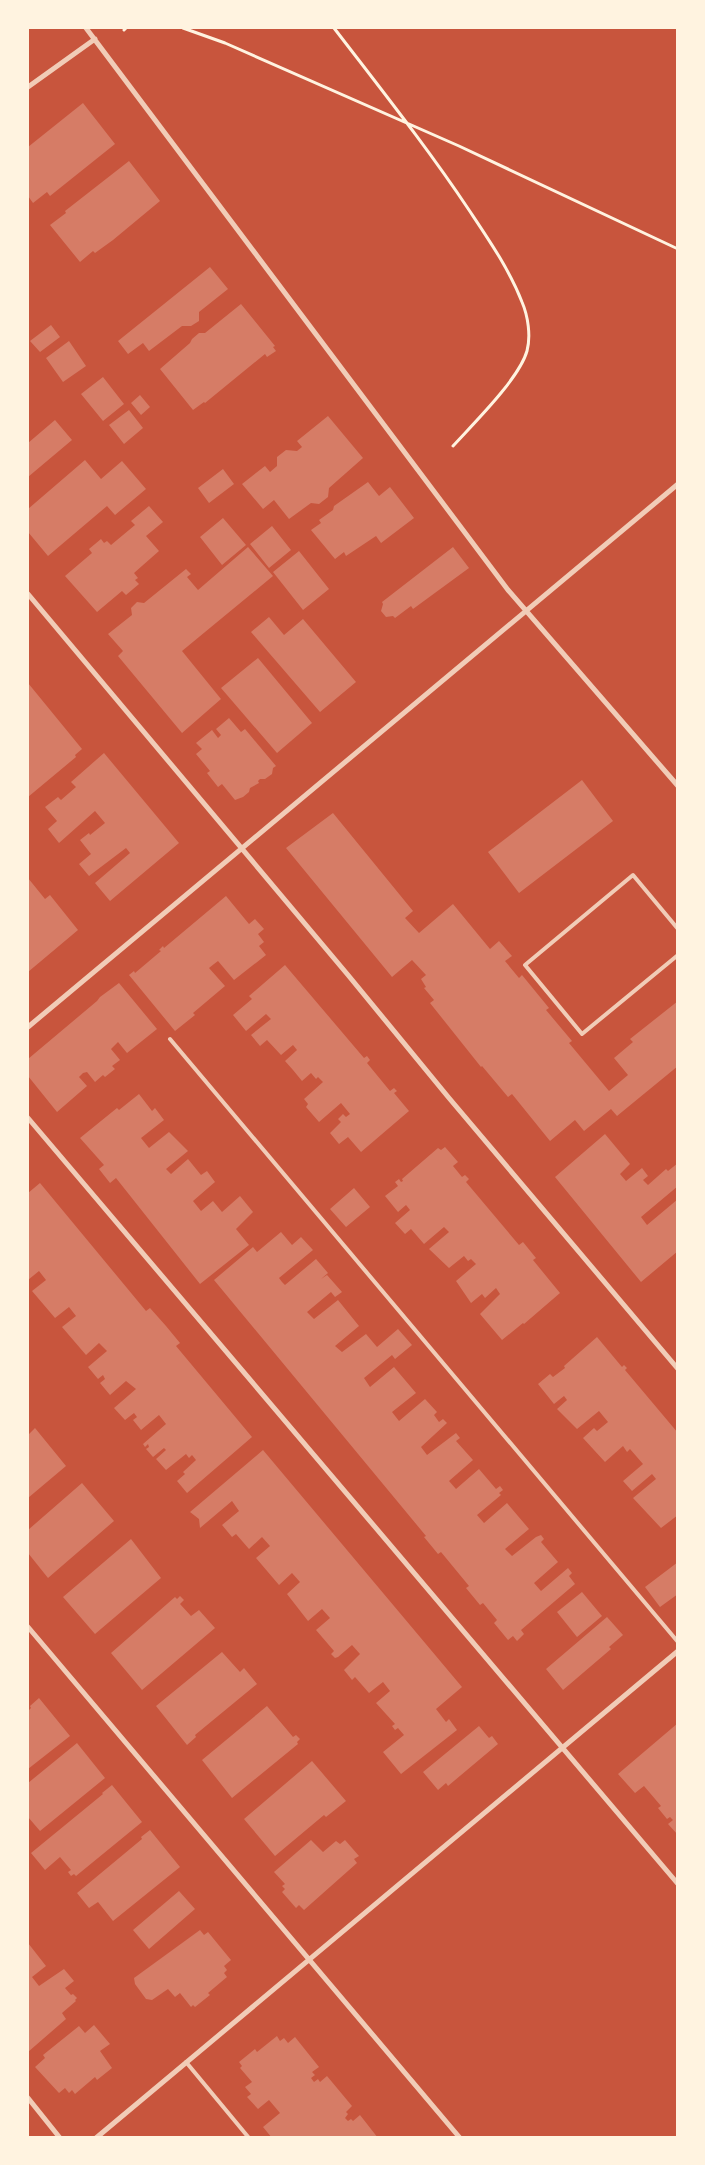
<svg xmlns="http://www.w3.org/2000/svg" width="705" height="2165" font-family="'Public Sans',sans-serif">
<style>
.building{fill:#d67c66}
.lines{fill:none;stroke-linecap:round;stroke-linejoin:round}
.path{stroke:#fff3e0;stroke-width:3}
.service{stroke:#f1ccb7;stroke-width:4}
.minor{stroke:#f1ccb7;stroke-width:5}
</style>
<rect width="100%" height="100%" fill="#c8553d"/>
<!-- building -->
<path class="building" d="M83,103l32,41 -65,52 -3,-4 -14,11 -5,-7v-49z
M129,161l31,40 -47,39 -18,13 -2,-2 -13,11 -30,-37 16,-12 -1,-2z
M210,267l18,22 -29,23v9l-8,5h-9l-33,25 -6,-8 -15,11 -10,-13z
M241,304l34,42 -2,1 3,4 -9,6 -2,-3 -60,49 -1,-1 -11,8 -33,-41 30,-26 2,-4 7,-6h6z
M51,325l9,12 -20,15 -10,-11z
M69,341l17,25 -23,16 -17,-24z
M103,377l21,27 -21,17 -22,-27z
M140,395l10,12 -9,8 -10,-12z
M129,410l14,18 -19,16 -15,-19z
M328,416l35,42 -34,30 -1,9 -9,7 -8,-1 -22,16 -15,-19 -11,9 -21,-25 23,-18 5,6 7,-6v-9l9,-7 11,1 5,-4 -5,-6z
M55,420l17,20 -44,37v-34z
M85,460l16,19 21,-18 24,28 -31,26 -8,-9 -59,50 -20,-24v-23z
M223,469l11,15 -25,19 -11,-15z
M368,482l11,14 11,-9 24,31 -33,25 -5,-7 -30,20 -2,-4 -9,7 -24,-29 10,-7 -2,-3 14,-10 1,-4z
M149,506l14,16 -17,14 13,15 -25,22 4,5 -3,2 4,4 -13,11 -4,-4 -25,21 -32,-36 27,-23 -3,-4 12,-10 3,4 3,-2 4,4 24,-20 -4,-4z
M223,518l23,27 -24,20 -22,-28z
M272,526l19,24 -22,18 -19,-24z
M248,547l25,29 -91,75 39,48 -39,34 -64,-77 5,-5 -15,-17 24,-19 -1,-7 6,-6 7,1 42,-34 5,5 -4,3 11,13z
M453,547l16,21 -56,41 -2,-3 -16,12 -2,-2 -7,1 -5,-6 2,-7 -1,-2z
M299,551l30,38 -26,21 -30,-38z
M269,617l15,18 19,-16 53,63 -36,30 -69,-80z
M258,658l54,65 -35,30 -56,-65z
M28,683l54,66 -7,6 1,2 -48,40z
M229,718l12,14 4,-3 31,37 -3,2 -1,6 -7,5h-5l-2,2 1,2 -9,5 -1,4 -6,5 -8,3 -13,-16 -4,3 -11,-14 3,-2 -14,-17 6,-5 -6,-6 16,-13 6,8 3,-3 -5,-6z
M104,753l75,90 -69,58 -15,-18 35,-30 -4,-5 -37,28 -10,-12 12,-10 -11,-14 9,-7 1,2 15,-12 -10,-12 -36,32 -11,-14 9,-8 -12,-14 13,-10 3,3 15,-13 -5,-5z
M582,780l31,41 -94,72 -31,-41z
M333,813l80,98 -8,7 14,15 34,-29 37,45 9,-8 13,15 -7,5 14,17 3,-3 27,33 -3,2 26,31 -3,2 40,48 19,-16 -14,-17 19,-16 -3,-3 48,-38v65l-61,50 -6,-7 -27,22 -9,-11 -25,21 -38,-47 -4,3 -26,-31 -1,1 -51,-64 4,-3 -10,-12 2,-1 -5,-8 5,-4 -14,-15 -20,17 -106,-129z
M28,878l17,21 5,-4 28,35 -50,42z
M226,896l23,28 6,-5 9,10 -6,5 6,8 -5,4 7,9 -32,25 -16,-19 -4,3 -5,4 16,18 -32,27 2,2 -20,16 -46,-56 5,-4 1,2 26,-22 -2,-1 4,-4 1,2z
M285,965l79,93 3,-2 3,4 -3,3 23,28 4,-3 3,3 -3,2 15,18 -48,41 -13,-15 -9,7 -9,-11 11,-11 -3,-3 5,-5 3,3 4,-3 -9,-11 -22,19 -13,-15 2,-3 -4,-5 19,-17 -5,-5 -2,2 -5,-6 -9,8 -9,-11 -8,-9 12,-11 -4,-5 -12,10 -14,-15 -7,6 -9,-11 20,-16 -5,-5 -20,17 -13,-16 19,-16 -3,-3z
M119,983l38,46 -30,24 -9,-11 -7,7 9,11 -8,6 3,3 -10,8 -2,-2 -8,7 -8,-10 -4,1 -4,4 8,9 -30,26 -29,-36v-17l69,-58 3,-4z
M139,1094l13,17 3,-3 9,12 -23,18 8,10 20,-16 19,19 -22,18 5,5 17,-15 13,16 6,-4 8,11 -22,19 8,10 12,-10 9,11 18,-16 13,16 -17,17 13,16 -49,39 -84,-106 -6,5 -11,-14 5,-4 -24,-27 37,-30 2,2z
M605,1134l25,30 -10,10 6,7 16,-13 6,8 -5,4 5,5 18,-16 2,2 10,-8v23l-37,31 6,8 31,-26v52l-37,31 -86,-105z
M445,1147l13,15 -5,4 9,11 3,-2 4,4 -3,3 53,63 4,-3 13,16 -3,2 27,33 -36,31 -1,-1 -21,17 -22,-26 20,-20 -4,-6 -11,10 -3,-4 -11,9 -15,-22 20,-17 -5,-5 -3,2 -4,-5 -15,12 -20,-19 20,-17 -5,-5 -20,17 -13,-15 -6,5 -10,-11 15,-13 -4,-5 -8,7 -13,-16 13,-10 -3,-4 4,-3 2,3 2,-1 -1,-2 36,-31 3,2z
M40,1183l106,128 4,-3 16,18 14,17 -4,3 76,91 -65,56 -10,-12 8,-7 -2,-2 13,-12 -4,-5 -3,3 -3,-4 -20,16 -10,-11 10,-9 -2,-2 -11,9 -7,-8 3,-2 -1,-3 -3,3 -2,-3 23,-20 -7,-9 -18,15 -8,-10 4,-3 -3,-4 -9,7 -11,-12 22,-19 -10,-8 -16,14 -10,-12 5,-4 -2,-4 -5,4 -10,-12 19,-16 -8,-8 -13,12 -24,-28 14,-11 -7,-9 -14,11 -23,-27 14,-11 -7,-9 -11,9v-87z
M354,1188l16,19 -24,20 -16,-18z
M281,1232l11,13 9,-8 12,13 -34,28 3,4 3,3 31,-26 12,14 -7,6 6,-4 15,17 -7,5 -4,-5 -24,20 7,7 24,-19 21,26 -24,20 7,6 24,-18 11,13 21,-18 14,16 -17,14 -3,-4 -28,23 6,9 24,-20 22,26 -24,19 7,9 26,-22 12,13 -3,3 5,7 4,-3 4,4 -26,24 6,8 29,-22 4,5 -4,3 17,19 -24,21 7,8 23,-20 17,20 4,-3 3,4 -4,3 2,2 -24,20 7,8 23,-20 22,26 -24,20 7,7 24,-19 5,-2 3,4 -3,3 17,20 -24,21 7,8 27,-23 4,5 -3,3 6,8 -54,46 3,4 -7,7 -4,-5 -5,4 -14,-17 3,-3 -14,-17 -3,2 -14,-17 3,-2 -28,-34 -3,2 -14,-17 2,-1 -212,-256 39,-33 4,5z
M597,1337l25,30 2,-2 3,3 -2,2 53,63v82l-17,13 -28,-30 23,-19 -4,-5 -20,17 -9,-10 20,-17 -13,-15 -3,3 -4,-6 -18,16 -22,-24 11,-10 3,3 11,-9 -9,-11 -22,18 -20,-20 10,-9 -3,-4 -10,8 -16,-20 12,-10 3,3 12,-9 -1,-2z
M35,1428l31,38 -38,32v-63z
M263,1450l199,237 -26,22 10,13 3,-3 8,11 -56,44 -18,-22 21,-17 -6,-7 -3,2 -3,-4 3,-2 -19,-21 14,-12 -7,-9 -14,11 -14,-16 -3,3 -8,-10 16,-16 -8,-9 -14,12 -3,1 -4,-4 3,-3 -18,-21 14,-12 -8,-9 -14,12 -21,-27 13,-12 -8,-9 -13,12 -23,-27 14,-12 -8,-9 -13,12 -13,-15 -4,3 -10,-12 17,-14 -7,-10 -32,27 -1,-9 -9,-7z
M82,1483l32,38 -66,57 -20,-25v-23z
M131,1539l30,39 -66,56 -32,-37z
M678,1562v32l-18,13 -15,-20z
M582,1592l20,24 -25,21 -20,-25z
M180,1596l4,4 -4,4 11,12 8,-6 16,18 -73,62 -31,-37 64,-56 2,2z
M607,1617l16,18 -14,12 2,2 -48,41 -17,-21z
M222,1652l18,20 4,-4 13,16 -62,51 1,2 -9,8 -31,-39z
M39,1698l31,38 -42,33v-58l3,-3 -1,-2z
M267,1706l26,31 3,-2 4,4 -3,3 1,2 -66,54 -30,-38z
M678,1723v112l-10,-11 5,-4 -3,-3 -3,2 -9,-11 3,-2 -17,-20 -9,7 -17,-19z
M479,1726l10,12 3,-2 6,8 -50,42 -2,-3 -8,7 -15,-18z
M77,1743l28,35 -65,53 -12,-14v-34z
M312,1761l34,40 -20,16 -2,-2 -49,41 -31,-37z
M112,1785l30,37 -66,54 -2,-2 -3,2 -3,-4 3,-2 -11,-13 -15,13 -14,-17 72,-59 -1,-1z
M150,1830l30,37 -67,54 -15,-19 -9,6 -12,-15 65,-54 -1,-2z
M311,1840l12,12 13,-11 4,3 5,-4 14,16 -5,3 3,4 -53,47 -5,-5 -3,3 -14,-16 3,-3 -3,-3 3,-2 -11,-12z
M179,1891l16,18 -46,40 -16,-19z
M200,1930l4,5 4,-3 23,28 -7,6 3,4 -3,3 3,4 -19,16 2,2 -15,12 -2,-2 -2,2 -11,-14 -5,4 -7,-8 -16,11 -6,-1 -11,-15 -1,-6z
M28,1943l18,23 -14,11 7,9 25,-17 10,12 -9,7 6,7 2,-1 4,4 -2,2 1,1 -14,12 4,6 -38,33z
M94,2025l16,19 -10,7 12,17 -15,12 -2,-3 -20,17 -3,-4 -3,3 -4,-5 -6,5 -24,-26 10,-9 -2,-3 36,-29 6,7z
M277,2036l3,5 4,-3 4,5 7,-6 24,30 -7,5 3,3 -4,3 3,4 4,-3 2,3 7,-6 25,30 -6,6 2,2 -3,4 3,3 3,-2 2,2 7,-6 18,23h-106l-9,-11 17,-14 -11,-13 -11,9 -11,-12 4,-3 -6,-7 7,-5 -12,-14 2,-2 -3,-4 16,-13 2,3z"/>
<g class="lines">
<!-- path -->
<path class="path" d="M183,28l42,15 234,103 219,103
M334,28c46,60 93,119 135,182 20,30 40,59 53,92 6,14 9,34 5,49 -8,28 -54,73 -74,95
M124,30l2,-2"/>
<!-- service -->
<path class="service" d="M678,929l-45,-54 -108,90 57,69 96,-79
M170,1039l508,603
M186,2062l63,76"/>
<!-- minor -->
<path class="minor" d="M86,28l422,562 170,196
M28,87l67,-48
M28,594l320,381 101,123 229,271
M28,1027l650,-543
M28,1118l650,766
M28,1627l432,511
M28,2098l32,40
M96,2138l582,-487"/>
</g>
<!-- border -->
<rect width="705" height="2165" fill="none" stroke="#fff3e0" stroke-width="58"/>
</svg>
